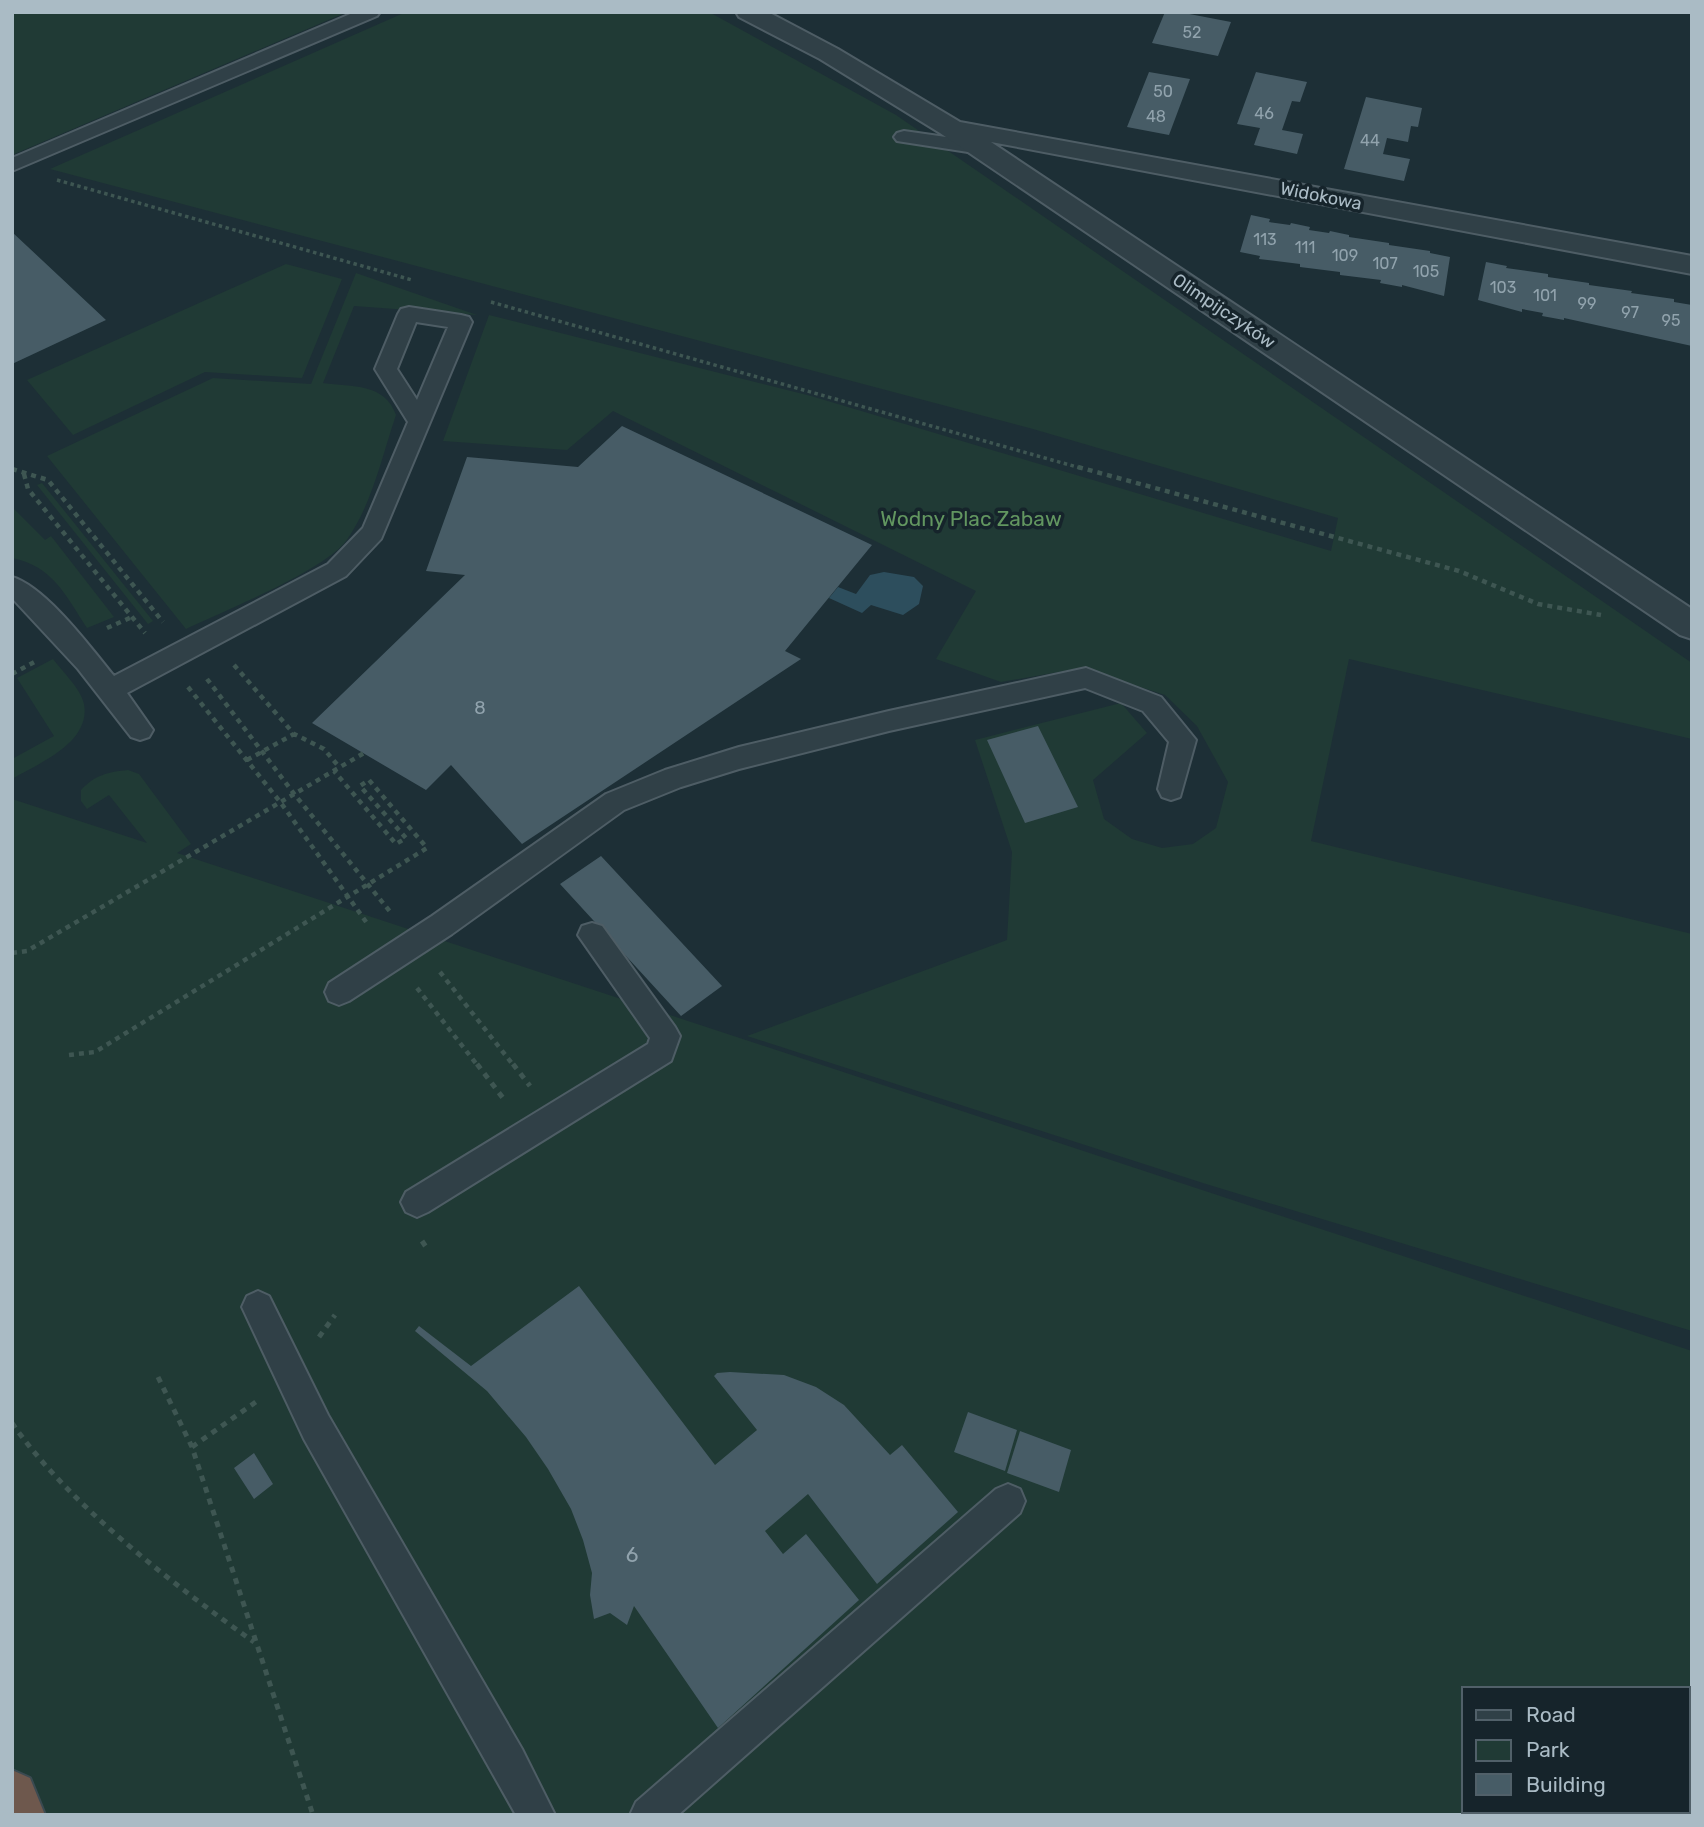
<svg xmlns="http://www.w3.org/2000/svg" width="1704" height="1827" font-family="Rubik,sans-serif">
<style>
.green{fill:#203a35;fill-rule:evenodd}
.water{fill:#2d4e5d}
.building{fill:#475c66}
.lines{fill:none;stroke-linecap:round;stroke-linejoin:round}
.lane-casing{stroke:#4e5d65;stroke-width:4}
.street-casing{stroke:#4e5d65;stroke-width:4}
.highway-casing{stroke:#3b4a51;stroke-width:4}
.path-far2{stroke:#3e5652;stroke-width:3.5;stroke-dasharray:3.5 3.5;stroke-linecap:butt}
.path-far1{stroke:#3e5652;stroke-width:4.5;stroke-dasharray:5 5;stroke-linecap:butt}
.path{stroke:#3e5652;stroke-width:5;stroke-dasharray:6 6;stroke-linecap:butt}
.lane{fill:#304047;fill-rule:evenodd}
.street{fill:#304047;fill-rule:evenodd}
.highway{fill:#6e584d;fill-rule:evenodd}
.labels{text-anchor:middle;stroke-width:7;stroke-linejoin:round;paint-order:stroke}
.far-number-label{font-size:16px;fill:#91a3ad}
.far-street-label{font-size:18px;fill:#aabbc5;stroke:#16242b}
.number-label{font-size:18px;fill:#91a3ad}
.park-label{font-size:21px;fill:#629660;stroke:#16242b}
.near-number-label{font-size:21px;fill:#91a3ad}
</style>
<rect width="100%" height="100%" fill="#1d2f36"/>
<!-- green -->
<path class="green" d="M12,12h335l-335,143z
M406,12h303l187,103 796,548v76l-343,-80 -38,182 381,93v397l-486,-147 -459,-148 260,-96 5,-88 -37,-112 146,-37 26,30 -54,47 11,39 28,20 30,9 31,-4 23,-16 12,-46 -31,-56 -32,-31 -84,-27 -80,14 -65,-23 40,-68 -363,-180 -46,39 -124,-9 46,-126 322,81 520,155 7,-33 -305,-89 -983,-260z
M286,264l56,15 -40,99 -97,-6 -132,63 -46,-55z
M356,273l121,42 -123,-9 -31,77c29,4 62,0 73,32 -14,41 -24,90 -50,126 -21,29 -124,71 -160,88l-139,-173 166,-78 98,6z
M42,483l111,138 -5,3 -111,-139z
M12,507l33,33 6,-4 63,81 -27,11c-21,-32 -34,-62 -75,-70z
M53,659c9,12 28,30 31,45 7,39 -45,59 -72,75v-20l42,-23 -37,-58z
M128,770l11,4 52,70 -14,9 1515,498v464h-1680v-1016l135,44 -38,-48 -22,14 -6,-8v-11c14,-15 27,-18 47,-20zM1464,1689h224v122h-224z"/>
<!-- water -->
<path class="water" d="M884,572l30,5 9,9 -4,18 -16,11 -32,-10 -9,8 -33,-15 9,-11 18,7 14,-19z"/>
<!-- building -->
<path class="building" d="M1165,12h14l52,10 -13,34 -66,-13z
M1149,72l41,7 -21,56 -42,-8z
M1256,72l51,10 -7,20 -8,-1 -10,29 21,4 -6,20 -43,-9 6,-17 -23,-4z
M1366,97l56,11 -4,19 -7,-1 -3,16 -21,-4 -4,16 27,5 -6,22 -60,-12z
M1251,215l19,4 -1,3 21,3 1,-2 19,4 -1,3 20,3 1,-2 19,4v2l40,6v2l41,6v2l20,4 -6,39 -42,-11v2l-22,-4 1,-3 -41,-5v-3l-40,-5v-3l-41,-5 1,-3 -20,-4z
M12,232l94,88 -94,44z
M1486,262l21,4 -1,2 42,6v3l41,6v2l43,6 -1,2 43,6v3l18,3v41l-128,-28v2l-22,-4 1,-3 -21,-4v3l-44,-12z
M622,426l250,119 -87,106 16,8 -279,185 -71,-79 -25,25 -114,-67 153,-148 -39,-4 41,-114 111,10z
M1038,726l40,81 -53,16 -38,-83z
M601,856l121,130 -41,30 -121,-132z
M579,1286l136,179 42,-35 -43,-54 3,-3 13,-1 54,3 32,12 28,18 46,50 12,-10 56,67 -81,72 -69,-90 -43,37 18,23 23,-20 53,66 -141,128 -84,-122 -7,19 -17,-12 -16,6 -4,-24 2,-22 -9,-33 -12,-31 -23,-40 -22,-32 -39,-46 -72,-60 4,-5 52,40z
M968,1412l49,18 -12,41 -51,-19z
M1020,1431l51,19 -12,42 -52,-19z
M254,1453l19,31 -19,15 -20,-31z"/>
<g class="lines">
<!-- lane casing -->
<g class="lane-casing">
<path id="lane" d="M355,12h25l-3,4 -365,155v-13z
M904,131l77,11 7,2 3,4 -3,4 -7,2 -84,-13 -3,-4 3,-4z
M409,307l52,8 8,2 3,5 -91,217 -35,37 -219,117 26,37 -4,7 -9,3 -9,-3 -53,-68 -66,-71v-21c34,10 79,71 102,99l214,-112 35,-36 45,-106 -33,-53 23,-55 3,-5zM416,322l32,5 -31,73 -20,-31z
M1086,668l75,29 35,43 -16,57 -9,3 -9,-3 -4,-8 11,-47 -26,-31 -58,-23 -196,43 -150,38 -58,18 -57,23 -172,124 -103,67 -10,4 -10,-4 -4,-9 4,-9 103,-67 174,-122 59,-24 74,-23 150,-36z
M592,923l10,3 73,101 5,9 -9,25 -243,151 -11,5 -11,-5 -5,-10 5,-10 242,-148 2,-6 -72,-103 4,-9z
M258,1291l11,5 59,119 194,334 33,66h-39l-212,-376 -62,-132 5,-11z
M1008,1484l12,5 5,12 -5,12 -342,302h-48l6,-13 360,-313z"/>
</g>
<!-- street casing -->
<g class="street-casing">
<path id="street" d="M736,12h32l70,37 122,73 732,134v18l-701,-132 701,467v30l-12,-4 -740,-502 -120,-74 -81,-42z"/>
</g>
<!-- highway casing -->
<g class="highway-casing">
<path id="highway" d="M12,1770l18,8 15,37h-33z"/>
</g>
<!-- path-far2 -->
<path class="path-far2" d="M57,180l355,100
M491,302l593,167"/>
<!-- path-far1 -->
<path class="path-far1" d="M1078,467l381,104 79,33 63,11
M12,469l36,11 115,142
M24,474l4,15 117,144
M107,628l25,-11
M234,665l60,69 30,15 16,19
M12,674l26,-14
M207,679l88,116 97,119
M188,687l93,116 88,123
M247,760l47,-26
M12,953l15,-2 337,-198
M440,972l74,94
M417,988l61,78
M69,1055l26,-3 332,-204 -58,-68 -9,6 46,52 -10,6 -62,-73"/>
<!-- path -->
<path class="path" d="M477,1064l29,38
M513,1064l17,22
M422,1241l6,9
M319,1337l16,-22
M158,1377l34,70 121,368
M12,1423c56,81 162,162 242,219
M192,1447l68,-48"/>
<!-- lane -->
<use href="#lane" class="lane"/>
<!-- street -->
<use href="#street" class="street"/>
<!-- highway -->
<use href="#highway" class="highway"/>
</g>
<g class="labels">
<!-- far-number labels -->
<g class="far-number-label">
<text x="1192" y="38">52</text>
<text x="1163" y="97">50</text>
<text x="1264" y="119">46</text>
<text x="1156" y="122">48</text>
<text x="1370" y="146">44</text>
<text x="1265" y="245">113</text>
<text x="1305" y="253">111</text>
<text x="1345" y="261">109</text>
<text x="1385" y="269">107</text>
<text x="1426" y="277">105</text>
<text x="1503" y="293">103</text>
<text x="1545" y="301">101</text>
<text x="1587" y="309">99</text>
<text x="1630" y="318">97</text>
<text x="1671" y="326">95</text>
</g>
<!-- far-street labels -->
<g class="far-street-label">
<text transform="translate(1321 196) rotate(11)" y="6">Widokowa</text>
<text transform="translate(1224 311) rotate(34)" y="6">Olimpijczyków</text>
</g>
<!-- number labels -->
<g class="number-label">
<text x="480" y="714">8</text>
</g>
<!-- park labels -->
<g class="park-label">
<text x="971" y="526">Wodny Plac Zabaw</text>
</g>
<!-- near-number labels -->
<g class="near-number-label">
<text x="632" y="1562">6</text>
</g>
</g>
<!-- border -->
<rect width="1704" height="1827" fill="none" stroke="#aabbc5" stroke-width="28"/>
<!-- legend -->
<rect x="1462" y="1687" width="228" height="126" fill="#16242b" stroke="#516069" stroke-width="2"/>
<rect x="1476" y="1710" width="35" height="10" fill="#304047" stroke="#516069" stroke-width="2"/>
<text x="1526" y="1722" font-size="21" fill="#aabbc5">Road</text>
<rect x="1476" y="1740" width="35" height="21" fill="#203a35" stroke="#516069" stroke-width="2"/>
<text x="1526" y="1757" font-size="21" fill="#aabbc5">Park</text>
<rect x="1476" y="1774" width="35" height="21" fill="#475c66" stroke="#516069" stroke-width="2"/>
<text x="1526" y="1792" font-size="21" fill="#aabbc5">Building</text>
</svg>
